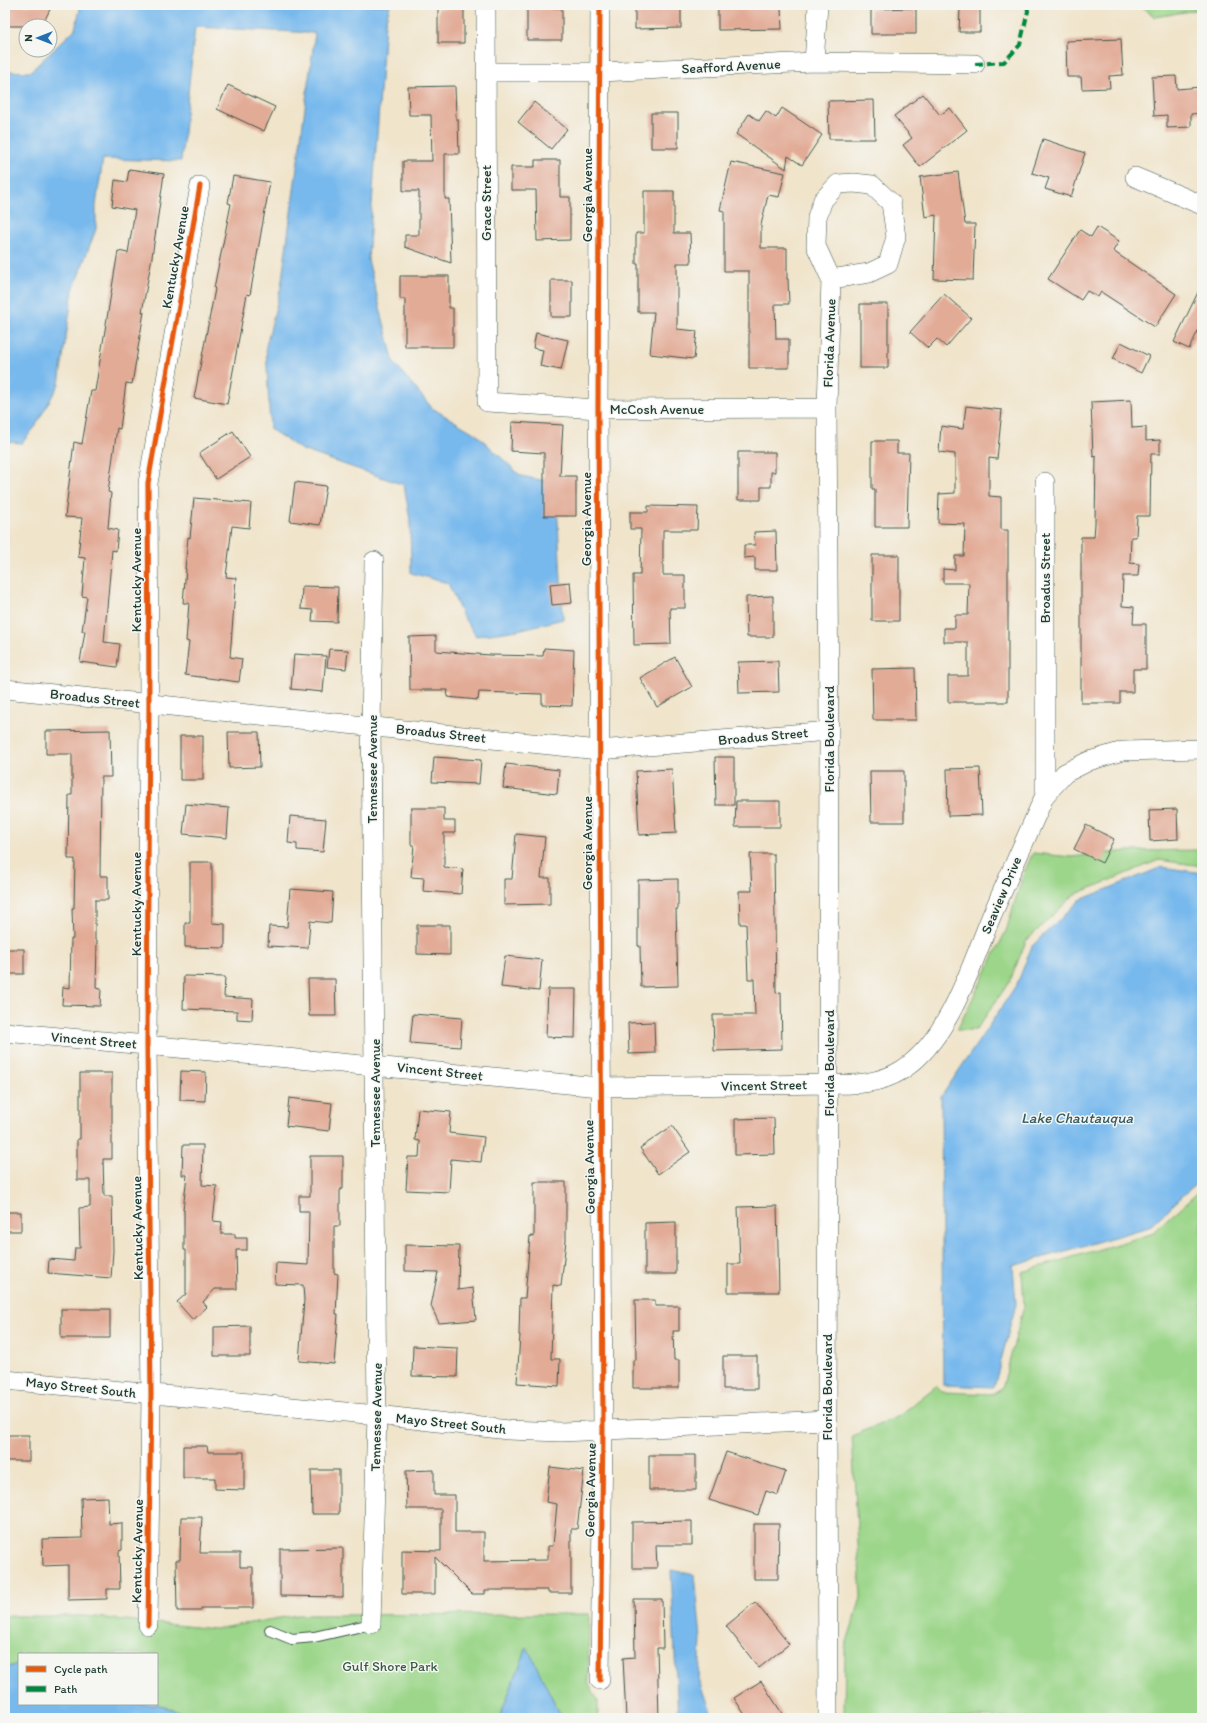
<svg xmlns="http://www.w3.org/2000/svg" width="1207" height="1723" font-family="Itim,sans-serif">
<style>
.green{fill:#9cd68a;stroke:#5e8a5f}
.water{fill:#78b9ed;stroke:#4c7b90}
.building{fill:#e2ab96}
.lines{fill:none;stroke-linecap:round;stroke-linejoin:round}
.lane-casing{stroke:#3e564b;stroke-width:12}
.street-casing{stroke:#3e564b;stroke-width:20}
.lane{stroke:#fff;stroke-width:10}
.street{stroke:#fff;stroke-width:19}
.quiet{stroke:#00873e;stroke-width:4;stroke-dasharray:8 4;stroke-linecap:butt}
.cycleway-casing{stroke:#f6f6f2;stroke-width:8}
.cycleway{stroke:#e8590c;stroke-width:5}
.labels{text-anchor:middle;stroke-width:3;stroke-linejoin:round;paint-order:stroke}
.street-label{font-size:14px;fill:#1f3d34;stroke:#f6f6f2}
.park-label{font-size:14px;fill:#385c45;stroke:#f6f6f2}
.water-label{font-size:15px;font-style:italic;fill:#355c62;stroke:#f6f6f2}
</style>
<rect width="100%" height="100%" fill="#f6f6f2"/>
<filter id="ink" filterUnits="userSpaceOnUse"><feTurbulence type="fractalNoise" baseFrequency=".025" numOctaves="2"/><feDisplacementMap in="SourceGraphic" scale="8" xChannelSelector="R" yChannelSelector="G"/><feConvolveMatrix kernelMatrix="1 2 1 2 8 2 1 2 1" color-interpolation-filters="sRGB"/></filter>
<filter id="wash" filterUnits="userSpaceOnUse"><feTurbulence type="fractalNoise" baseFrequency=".012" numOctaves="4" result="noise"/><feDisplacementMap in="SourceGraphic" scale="16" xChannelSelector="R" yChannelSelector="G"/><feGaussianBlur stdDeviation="0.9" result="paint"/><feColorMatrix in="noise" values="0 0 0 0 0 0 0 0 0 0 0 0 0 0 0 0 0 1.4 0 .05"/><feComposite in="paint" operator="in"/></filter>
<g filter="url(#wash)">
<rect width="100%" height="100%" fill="#f0e4cb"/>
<!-- green -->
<path class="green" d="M1139,5h63v4l-47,8z
M1202,850v16l-43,-6 -85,35 -48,46 -16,40 -34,49h-19l49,-99 18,-59 9,-19 38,4 57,-6z
M1202,1189v529h-358l1,-70 16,-50 -9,-162 47,-20 37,-30 6,6 51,2 9,-5 22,-83 -2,-34 129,-38z
M589,1614l-1,68 10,18v18h-36l-35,-70 -28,70h-304l-38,-14v-50h-138v10l-14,4v-52h80l130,13 82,-14z"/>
<!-- water -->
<path class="water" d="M81,5h309l-5,18 -17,237 26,103 38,45 44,26 45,42 35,7 7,136 -45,11 -42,6 -14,-21 -14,-32 -37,-10 -1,-53 -6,-35 -102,-35 -32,-21 -4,-83 15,-59 34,-254 -120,-6 -14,134 -78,-2 -7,46v24l-23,61 -14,94 -24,43 -13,16 -17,-1v-371l25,1 45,-43z
M1162,867l40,6v299l-3,9 -50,46 -136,39 3,38 -22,83 -51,-2 -2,-288 76,-113 15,-38 48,-46z
M671,1570l24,5 6,64 -2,40 11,29v10h-32z
M527,1647l35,71h-63z
M19,1664v40h138l38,14h-190v-50z"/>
<g id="blocks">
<!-- building -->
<path class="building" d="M5,5h47l-10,21h-37z
M438,8h26v35h-26z
M527,8h35v32h-35z
M681,8v20l-46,1v-20z
M718,8h63l1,21 -64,1z
M916,8v26h-45v-25z
M960,8h20v24h-21z
M1121,39l2,36 -14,1 1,12 -28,1 -1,-12h-14l-1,-36z
M1176,76l1,13 24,-2 1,26 -11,1v13l-24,1v-13l-13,1 -2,-39z
M228,85l47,22 -11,24 -47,-22z
M455,86l1,33h2l1,35h-14v45h4l2,64 -46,-16v-12h14v-44h-16v-30h29l-1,-46h-22l-1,-28z
M923,94l17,21 10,-7 17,22 -47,37 -17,-22 9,-7 -18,-22z
M874,100l1,39h-46l-1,-38z
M534,102l33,27 -16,20 -33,-27z
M782,108l40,27 -20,30 -14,-9 -2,13 -50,-35 13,-20 10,7 7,-10 10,7z
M651,113h27v35h-27z
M1043,139l42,14 -14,44 -26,-8 4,-11 -17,-5z
M535,160h25v37h10v43l-33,1 -1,-51h-25v-23h24z
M731,162l54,11 -6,24 -11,-2 -7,30v23h26v31h1l1,25h-14l1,35h13v29h-40v-97h-25v-60l-4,-1z
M129,169l35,5 -12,83 -10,55h2l-12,72 -6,-1 -6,46 -3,-1 -9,64 3,1 -3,35 10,2 -2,21 -4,-1 -8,92 16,2 -3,23 -37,-5 5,-31h-3l5,-34 -5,-1 3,-38 -7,-1 4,-39 -17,-1 9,-75 8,2 9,-53h4l23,-140 10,2 7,-43 -23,-4 3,-26 12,2z
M958,172l7,52h10l-2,56 -39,-1 2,-64 -11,2 -5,-40z
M233,176l37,6 -20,113 -3,-1 -20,110 -33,-6 21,-109 -1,-1 17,-84 -3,-1z
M644,191h30v42h16l1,30h-14v66l20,2 -3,28 -44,-5 4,-42h-16v-48h-2v-31h8z
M1097,227l22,14 -6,10 63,43 -21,33 -54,-35 -3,5 -11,-6 -6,9 -33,-21 32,-49 11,7z
M400,276h49v32h4v39h-48v-48h-5z
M551,280h21v37h-21z
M1202,284v39l-13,26 -15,-7z
M944,294l27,24 -25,29 -9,-8 -9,9 -18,-16z
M860,304h28v64h-28z
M536,333l32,7 -7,30 -21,-4 3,-16 -10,-2z
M1121,342l28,14 -8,17 -28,-14z
M1131,400l1,28 14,-1v14l14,-1v14h-9l-1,62h-13l-1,21h-5l-1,26 9,1 -1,12h-15l-1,30 12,1 -1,17h13v45h-13v23h-13v11h-39v-166h13l1,-13 1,-68 -3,1 -2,-55z
M966,406l36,4 -5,49 -8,-1v38l12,1v33h7v172h-60v-26h20v-34h-24v-14h11v-13h13l1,-32h-26v-14l12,1v-14h9l1,-32 -27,-1 1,-29 16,-1v-39l-16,-2 2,-26 22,3z
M512,422l51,3 -3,51h16v40h-32v-63l-33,-2z
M233,431l17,26 -34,22 -17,-26z
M872,441h25v12h12l-2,74h-32v-38h-3z
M738,452h37v20h-4v15h-10v13h-23z
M295,482l31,4 -6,39 -30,-4z
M194,498l57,5 -2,25 -17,-2 -6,51 10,1 -6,79 12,2 -3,23 -54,-7 4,-33 -3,-1 3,-38h-6l3,-34h-1l3,-32 2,1z
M648,506l50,1 -1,23h-34v45h22v33h-15l1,36 -37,1 -1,-70h7l1,-46h-11v-17h18z
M776,531l1,39h-22v-13l-11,1v-13h11l-1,-13z
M872,555h27v66h-27z
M570,582l2,21 -20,2 -2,-21z
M302,586l36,1 -1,35 -25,-1 1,-11 -12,-1z
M773,596v41h-26l-1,-40z
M436,636v15l54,4 53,1 1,-8 30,2 -2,56 -30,-1v-11l-63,-2 -1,8 -31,-3 1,-7h-38l-1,-53z
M329,649l19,1 -2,19 -19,-2z
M294,654l32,2 -3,36 -32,-3z
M675,657l17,30 -35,20 -17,-29z
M778,661l1,31 -40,1 -1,-31z
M915,668l1,52h-43l-1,-51z
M110,730l1,47h-10l-1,99h8v24h-13v40h2l-1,48 5,1 -1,17 -38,-1 1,-18 7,1 1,-49h2l-1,-31h2l1,-49h-7l1,-64h3v-41h-26v-23z
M228,732h31l1,35 -31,1z
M180,736h23v44h-23z
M434,757l47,3 -2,24 -47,-2z
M715,757h19v48h-18z
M506,764l53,6 -2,24 -54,-6z
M980,768l2,47 -34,1 -1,-47z
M672,769l4,64 -37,2 -3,-64z
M870,771h34v51h-33z
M736,801h44v26h-45z
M186,804l43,4 -2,30 -44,-4z
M411,808h33v13h11v12h-11v34l19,2 -2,25 -38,-3 1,-13 -13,-1 3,-32h-3z
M1177,809l1,30 -28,2 -1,-31z
M290,816l36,3 -3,33 -26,-2v-6l-9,-1z
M1086,825l28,14 -12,24 -28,-14z
M516,834l29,3 -4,41h9v26l-46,1v-26h8z
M750,854h24l2,139 5,-1 1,57 -68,2 -1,-36h42l-1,-36h-6l-2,-55h-6l-1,-33h13z
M190,862h22v61l13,1v24l-40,-1v-24h5z
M678,879v30h-2l2,77 -37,1 -1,-41h-2v-66z
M290,889l43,3 -2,31 -21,-2 -2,27 -40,-2 1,-20 18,1z
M417,925h33v30l-33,-1z
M5,949h19v25h-19z
M505,956l37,4 -3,31 -38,-4z
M184,976l41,1 -1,20 29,2 -1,21 -15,-1v-8l-54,-2z
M308,979h27l1,37h-27z
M548,989h28l-1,49 -29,-1z
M413,1014l49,4 -2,29 -50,-4z
M654,1022l1,31 -26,1 -1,-31z
M181,1071l25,1 -1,29 -25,-1z
M80,1073h32v86h-9l1,37h8l1,55 -2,27 -63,-5 1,-14 25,2 1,-13h5l-1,-40 11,-1v-27h-13v-41h3z
M289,1098l43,5 -3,28 -43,-5z
M418,1109l33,3 -2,21 35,4 -3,25 -30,-3 -2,33 -43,-2 2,-33h11l1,-16 -5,-1z
M774,1118l1,36 -40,1v-36z
M672,1126l18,26 -32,22 -18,-26z
M183,1145h20l-1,40 15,1 -4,35 9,1 -1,12h14v4h12v12h-11l1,39h-22l-12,13 4,5 -14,13 -16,-18 9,-8v-44h-2v-40h-1l4,-35h-5z
M310,1156h33v33h-3v37h-6v47l4,1 -2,40h2l-4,50 -35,-3 5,-61 -1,-15 -28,-1 1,-21 32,2 1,-54h-10v-15h11z
M534,1182h32v58l-5,46 -8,-1 -2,74h9l-1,27 -42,-3 3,-48h-1l1,-37h5l5,-62 4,1z
M777,1206l2,86h-51v-28h12l-2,-57z
M5,1212h16v19h-16z
M676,1222v52h-31v-51z
M405,1245l54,1 -1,44 15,-2 3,32 -37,3 -8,-17 7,-34 -33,-1z
M635,1300h20v6h24v25h-6l1,29h5v28h-46v-28h3z
M61,1309h49v29h-49z
M250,1326v30h-36v-29z
M413,1346l45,2 -1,29 -45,-1z
M723,1356h34v33h-34z
M5,1435h24v26h-24z
M183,1446h24l1,6h36v38l-29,-1v-11h-32z
M726,1452l60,19 -8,24 -12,-4 -8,24 -49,-15z
M649,1455h47v35h-47z
M550,1467l34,4 -7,58h-6v64h-23v-3h-63v4h-13l-37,-37v37h-33v-44l39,1v-42h-34l-1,-38 28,-1v25h21v37h29v29l64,-1v-14h5l4,-42 -11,-2z
M311,1470h28v44h-27z
M108,1497l1,27 13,-1v27l-3,1 1,38h-13v10l-39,1v-35l-25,1 -1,-27 40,-1 -1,-40z
M181,1517h21l-2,36h40v14h13v41h-52v3h-24l-1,-51h4z
M692,1521v24h-36l1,23h-25v-46z
M754,1524h25l-1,55h-24z
M343,1548v49l-63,-1v-47z
M634,1599h28l1,49h-6l2,70h-33l-3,-60 12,-1z
M755,1602l34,42 -30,24 -33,-42z
M761,1681l24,37h-38l-13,-20z"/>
</g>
</g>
<g filter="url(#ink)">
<use href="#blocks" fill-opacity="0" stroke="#3e564b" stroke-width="1"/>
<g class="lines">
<!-- lane casing -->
<g class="lane-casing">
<path id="lane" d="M270,1630l22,9 22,-2 57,-13"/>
</g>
<!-- street casing -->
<g class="street-casing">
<path id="street" d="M486,5l1,397 111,7 229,-1
M600,5l-2,404 5,1020 -3,251
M814,62l4,-57
M486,72h114l214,-10 161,2
M1135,177l67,28
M854,183l18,2 19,18 5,34 -8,27 -19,9 -38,6 -15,-33 1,-29 6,-17 15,-16z
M1045,482v313
M5,689l594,61 230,-19
M5,1032l595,55 229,-3c25,1 51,0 73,-14 47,-30 69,-104 89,-153 18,-41 36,-82 54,-122l20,-22 24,-12 34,-10 79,-2
M5,1380l372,35 131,15 53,2 266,-12
M371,1624l6,-209 -6,-689 3,-165
M148,1625l3,-231 -4,-349 2,-341 -1,-221 52,-297
M828,1718l-1,-298 2,-689 -2,-323 4,-129"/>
</g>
<!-- lane -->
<use href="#lane" class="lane"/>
<!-- street -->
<use href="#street" class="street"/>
<!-- quiet -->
<path class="quiet" d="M975,64l29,-2 16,-17 8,-34 -1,-6"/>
<!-- cycleway casing -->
<g class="cycleway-casing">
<path id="cycleway" d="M600,5l-2,404 5,1020 -3,251
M148,1625l3,-231 -4,-349 2,-341 -1,-221 52,-297"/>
</g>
<!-- cycleway -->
<use href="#cycleway" class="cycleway"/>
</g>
</g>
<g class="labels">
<!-- street labels -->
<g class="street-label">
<text transform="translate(731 66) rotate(-3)" y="5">Seafford Avenue</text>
<text transform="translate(587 195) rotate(-90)" y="5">Georgia Avenue</text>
<text transform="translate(486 203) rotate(-90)" y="5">Grace Street</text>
<text transform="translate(175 257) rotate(-80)" y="5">Kentucky Avenue</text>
<text transform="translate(829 343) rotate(-88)" y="5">Florida Avenue</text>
<text x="657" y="414">McCosh Avenue</text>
<text transform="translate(586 519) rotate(-90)" y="5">Georgia Avenue</text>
<text transform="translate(1045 578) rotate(-90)" y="5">Broadus Street</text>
<text transform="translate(136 580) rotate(-90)" y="5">Kentucky Avenue</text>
<text transform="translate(95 698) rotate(6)" y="5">Broadus Street</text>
<text transform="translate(441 733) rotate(6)" y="5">Broadus Street</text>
<text transform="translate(763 736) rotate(-5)" y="5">Broadus Street</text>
<text transform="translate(829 739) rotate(-90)" y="5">Florida Boulevard</text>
<text transform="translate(372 769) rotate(-90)" y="5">Tennessee Avenue</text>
<text transform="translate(587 843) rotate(-90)" y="5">Georgia Avenue</text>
<text transform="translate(1001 895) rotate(-67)" y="5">Seaview Drive</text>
<text transform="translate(136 904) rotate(-90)" y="5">Kentucky Avenue</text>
<text transform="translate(94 1040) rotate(5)" y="5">Vincent Street</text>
<text transform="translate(829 1063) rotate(-90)" y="5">Florida Boulevard</text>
<text transform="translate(440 1071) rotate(6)" y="5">Vincent Street</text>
<text transform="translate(764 1085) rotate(-1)" y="5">Vincent Street</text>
<text transform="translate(375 1093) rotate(-90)" y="5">Tennessee Avenue</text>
<text transform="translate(589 1167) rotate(-91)" y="5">Georgia Avenue</text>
<text transform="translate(137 1228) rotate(-91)" y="5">Kentucky Avenue</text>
<text transform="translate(81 1387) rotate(6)" y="5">Mayo Street South</text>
<text transform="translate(827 1387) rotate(-90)" y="5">Florida Boulevard</text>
<text transform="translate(376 1417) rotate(-89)" y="5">Tennessee Avenue</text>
<text transform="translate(451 1423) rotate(6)" y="5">Mayo Street South</text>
<text transform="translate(590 1490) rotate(-89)" y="5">Georgia Avenue</text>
<text transform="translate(137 1551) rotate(-89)" y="5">Kentucky Avenue</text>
</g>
<!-- park labels -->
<g class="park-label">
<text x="390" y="1671">Gulf Shore Park</text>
</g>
<!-- water labels -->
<g class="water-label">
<text x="1077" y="1123">Lake Chautauqua</text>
</g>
</g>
<!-- margin -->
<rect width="1207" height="1723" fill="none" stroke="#f6f6f2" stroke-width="20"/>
<!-- legend -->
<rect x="18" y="1653" width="140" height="52" fill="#f6f6f2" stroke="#a0aca6"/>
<rect x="26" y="1666" width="20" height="6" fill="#e8590c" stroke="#a0aca6"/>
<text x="54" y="1673" font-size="12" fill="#1f3d34">Cycle path</text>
<rect x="26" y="1686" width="20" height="6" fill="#00873e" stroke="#a0aca6"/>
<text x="54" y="1693" font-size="12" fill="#1f3d34">Path</text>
<!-- north arrow -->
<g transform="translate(38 38) rotate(270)"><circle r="19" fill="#f6f6f2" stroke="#a0aca6"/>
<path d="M0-3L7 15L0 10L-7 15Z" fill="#1f6fb2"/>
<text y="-6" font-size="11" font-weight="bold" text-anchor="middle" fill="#1f3d34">N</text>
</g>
</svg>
